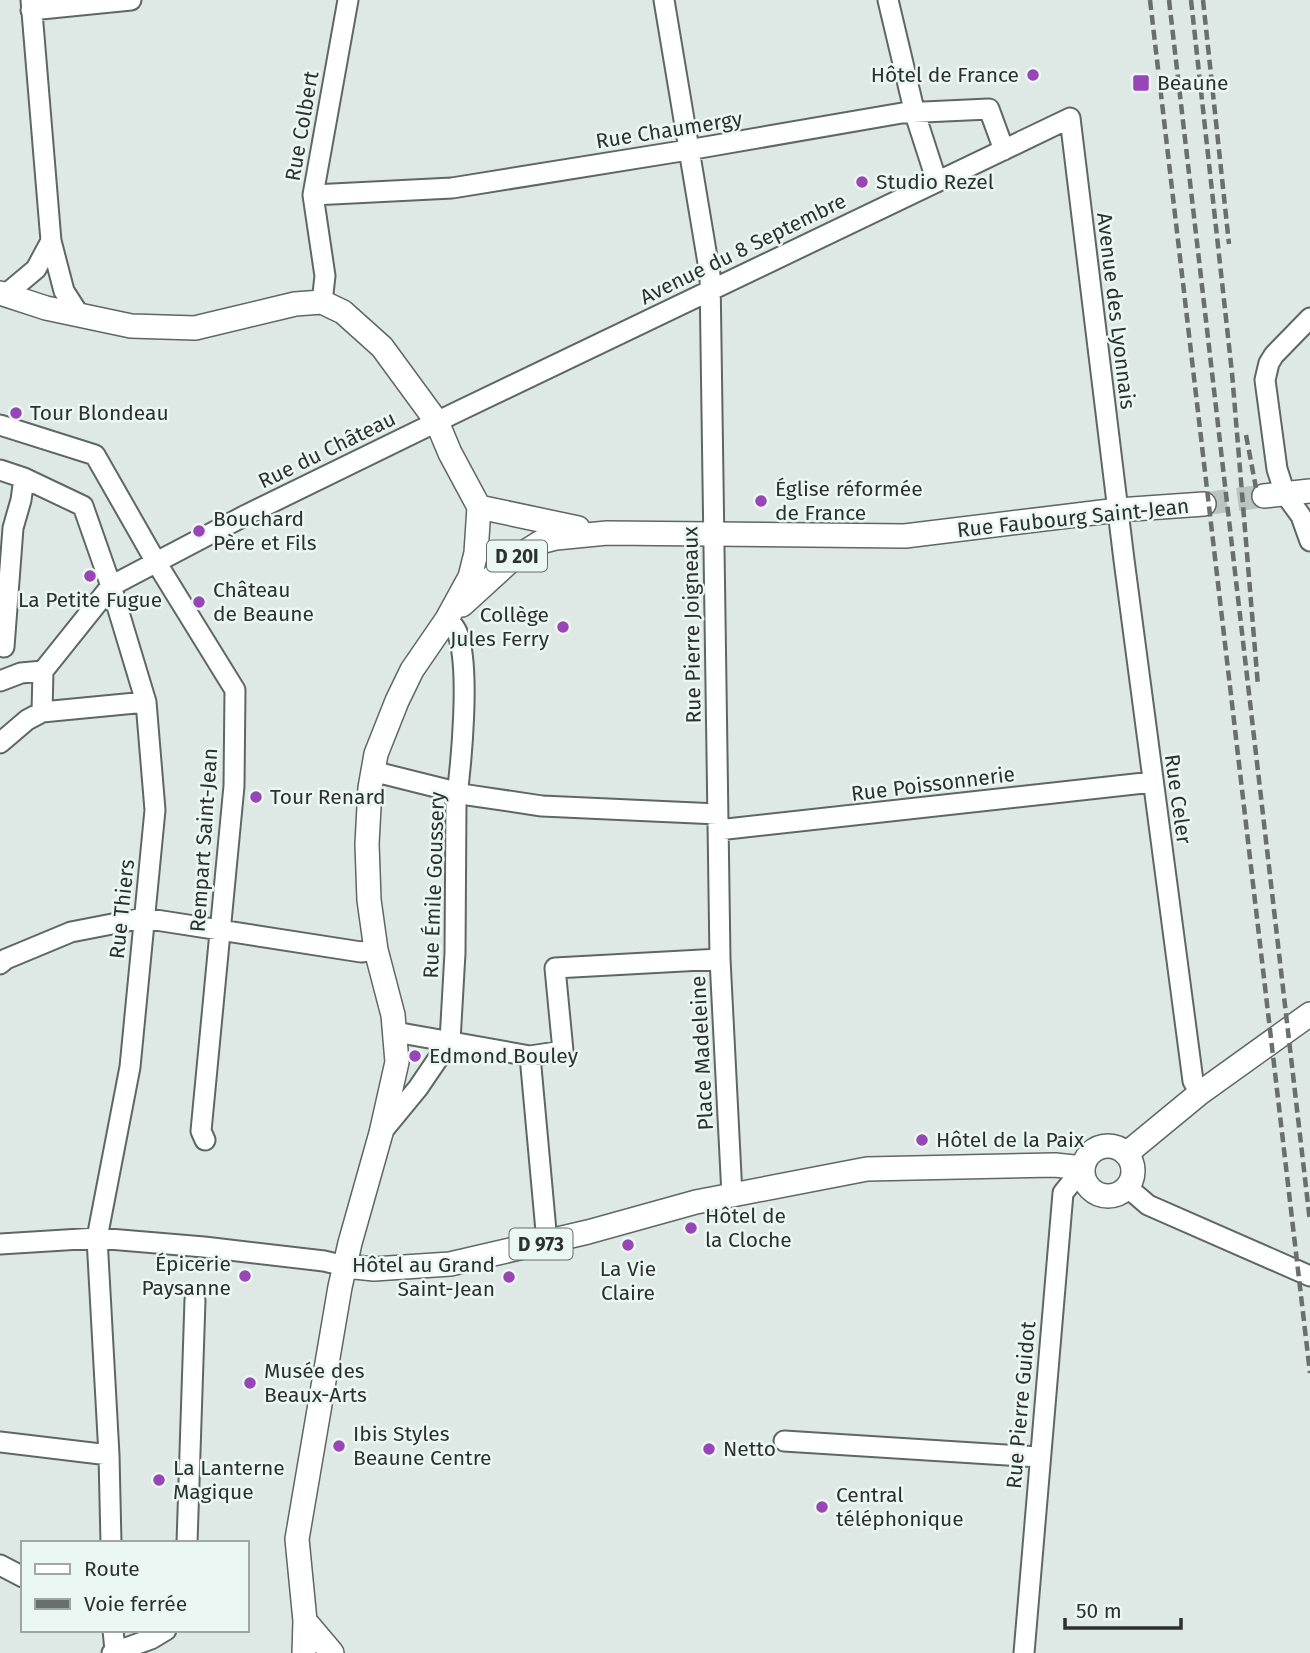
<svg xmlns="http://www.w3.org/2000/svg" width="1310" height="1653" font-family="'Fira Sans',sans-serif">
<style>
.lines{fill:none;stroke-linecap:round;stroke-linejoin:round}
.major-tunnel{stroke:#bac4c1;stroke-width:23;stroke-dasharray:23 11;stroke-linecap:butt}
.minor-casing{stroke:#5d6764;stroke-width:23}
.major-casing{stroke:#5d6764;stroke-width:26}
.minor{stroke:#fff;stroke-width:19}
.major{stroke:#fff;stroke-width:23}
.rail{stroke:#686f6d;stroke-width:4.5;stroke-dasharray:10 5;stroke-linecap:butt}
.poi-dot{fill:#9846b6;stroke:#ebf7f3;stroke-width:2.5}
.labels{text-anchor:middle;stroke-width:5;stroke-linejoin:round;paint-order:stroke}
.shield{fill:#ebf7f3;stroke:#656c6a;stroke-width:2}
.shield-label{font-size:19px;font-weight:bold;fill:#2c302f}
.poi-label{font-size:21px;fill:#2c302f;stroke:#ebf7f3;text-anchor:start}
.street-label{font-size:21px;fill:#2c302f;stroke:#ebf7f3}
</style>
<rect width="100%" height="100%" fill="#dee9e6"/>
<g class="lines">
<!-- major-tunnel -->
<path class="major-tunnel" d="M1204,504l60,-8"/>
<!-- minor casing -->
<g class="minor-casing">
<path id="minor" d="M31,0l20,241 13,50 16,25
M664,0l46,275 10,684 12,236
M888,0l27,114 22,68
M31,10l100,-10
M313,195l139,-7 236,-38 214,-37 87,-4 15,41
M5,295l31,-26 15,-28
M322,302l3,-26 -12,-81 35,-195
M1310,318l-36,37 -5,8 -4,17 12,89 8,25 16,22 9,25
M0,425l95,30 61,107 79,128 -1,96 -33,345 4,9
M0,470l24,8 59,28 28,80 35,116 9,108 -25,257 -33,171 12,217 2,88
M4,647l9,-119 8,-28 3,-22
M43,671l68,-85 135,-71 215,-105 609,-292 54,442 69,521 7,12
M0,681l21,-8 22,-2 -1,41
M0,743l27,-23 15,-8 104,-10
M372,771l96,24 74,11 176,8
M718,830l435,-48
M0,964l6,-5 65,-27 72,-14 218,34 15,-2
M395,1032l135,24 33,-5 -8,-83 165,-9
M530,1056l17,186
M381,1133l37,-45 32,-47 5,-88 1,-150c5,-37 15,-137 1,-171 -2,-5 -6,-9 -10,-13
M1127,1187l21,18 162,71
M0,1244l97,-6 107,9 120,14 21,5
M784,1441l255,16
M0,1442l109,13
M187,1543l8,-243
M0,1565l23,12
M113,1630l2,21
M112,1653l39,-14 15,-9
M1024,1653l39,-460 20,-25"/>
</g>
<!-- major casing -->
<g class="major-casing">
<path id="major" d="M0,293l46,15 85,18 64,2 100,-24 27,-2 21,10 39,35 55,75 13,31 29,54 -3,46 -6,24 -23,42 -35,51 -15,31 -21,53 -6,34 -3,56 2,56 7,50 17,65 4,47 -16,71 -31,110 -10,44 -43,252 8,82 -1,32
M1264,496l46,-5
M479,507l99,21
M462,605l47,-43 32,-20 15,-4 51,-5 298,3 213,-26 86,-6
M1083 1171a25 25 0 1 1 50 0a25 25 0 1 1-50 0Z
M1126,1154l74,-61 110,-79
M345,1266l29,3 76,-5 138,-32 108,-30 171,-33 188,-4 28,3
M305,1621l27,32"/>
</g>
<!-- minor -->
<use href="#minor" class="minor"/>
<!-- major -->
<use href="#major" class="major"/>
<!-- rail -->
<path class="rail" d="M1150,0l160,1373
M1169,0l141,1222
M1191,0l41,373 26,313
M1203,0l26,244
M1246,435l10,53"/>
</g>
<!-- markers -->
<g class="poi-dot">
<circle cx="1033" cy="75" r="7"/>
<rect x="1132" y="74" width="18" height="18" rx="3.5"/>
<circle cx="862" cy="182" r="7"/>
<circle cx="16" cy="413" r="7"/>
<circle cx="761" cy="501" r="7"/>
<circle cx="199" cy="531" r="7"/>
<circle cx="90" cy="576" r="7"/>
<circle cx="199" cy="602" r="7"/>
<circle cx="563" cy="627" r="7"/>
<circle cx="256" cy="797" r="7"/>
<circle cx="415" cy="1056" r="7"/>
<circle cx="922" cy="1140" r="7"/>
<circle cx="691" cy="1228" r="7"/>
<circle cx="628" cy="1245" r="7"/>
<circle cx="245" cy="1276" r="7"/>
<circle cx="509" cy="1277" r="7"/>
<circle cx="250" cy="1383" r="7"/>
<circle cx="339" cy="1446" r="7"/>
<circle cx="709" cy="1449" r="7"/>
<circle cx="159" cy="1480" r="7"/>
<circle cx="822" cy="1507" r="7"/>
</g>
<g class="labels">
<!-- shield labels -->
<g class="shield">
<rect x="487" y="540.5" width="60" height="31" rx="5"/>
<rect x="509.5" y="1228.5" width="63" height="31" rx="5"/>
</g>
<g class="shield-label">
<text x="517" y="563">D 20I</text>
<text x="541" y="1251">D 973</text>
</g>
<!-- poi labels -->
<g class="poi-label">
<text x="1019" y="82" text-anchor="end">Hôtel de France</text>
<text x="1157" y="90">Beaune</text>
<text x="876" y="189">Studio Rezel</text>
<text x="30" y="420">Tour Blondeau</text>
<text x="775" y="496">Église réformée<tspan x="775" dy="24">de France</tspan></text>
<text x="213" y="526">Bouchard<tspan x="213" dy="24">Père et Fils</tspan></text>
<text x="213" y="597">Château<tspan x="213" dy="24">de Beaune</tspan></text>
<text x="90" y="607" text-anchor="middle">La Petite Fugue</text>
<text x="549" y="622" text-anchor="end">Collège<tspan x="549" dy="24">Jules Ferry</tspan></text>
<text x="270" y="804">Tour Renard</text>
<text x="429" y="1063">Edmond Bouley</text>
<text x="936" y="1147">Hôtel de la Paix</text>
<text x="705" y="1223">Hôtel de<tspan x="705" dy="24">la Cloche</tspan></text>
<text x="231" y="1271" text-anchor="end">Épicerie<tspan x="231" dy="24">Paysanne</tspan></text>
<text x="495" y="1272" text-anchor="end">Hôtel au Grand<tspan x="495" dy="24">Saint-Jean</tspan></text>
<text x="628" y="1276" text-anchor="middle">La Vie<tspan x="628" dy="24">Claire</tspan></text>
<text x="264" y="1378">Musée des<tspan x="264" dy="24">Beaux-Arts</tspan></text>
<text x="353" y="1441">Ibis Styles<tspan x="353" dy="24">Beaune Centre</tspan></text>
<text x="723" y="1456">Netto</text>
<text x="173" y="1475">La Lanterne<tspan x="173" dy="24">Magique</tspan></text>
<text x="836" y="1502">Central<tspan x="836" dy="24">téléphonique</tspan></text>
</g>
<!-- street labels -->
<g class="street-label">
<text transform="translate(302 126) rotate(-80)" y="7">Rue Colbert</text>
<text transform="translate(669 130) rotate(-9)" y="7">Rue Chaumergy</text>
<text transform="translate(743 249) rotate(-26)" y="7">Avenue du 8 Septembre</text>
<text transform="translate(1116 311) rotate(83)" y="7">Avenue des Lyonnais</text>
<text transform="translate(327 450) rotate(-26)" y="7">Rue du Château</text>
<text transform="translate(1073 518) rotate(-6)" y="7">Rue Faubourg Saint-Jean</text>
<text transform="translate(692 625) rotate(-91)" y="7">Rue Pierre Joigneaux</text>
<text transform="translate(933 784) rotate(-7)" y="7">Rue Poissonnerie</text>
<text transform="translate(1178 799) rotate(82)" y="7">Rue Celer</text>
<text transform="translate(204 840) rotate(-86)" y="7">Rempart Saint-Jean</text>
<text transform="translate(434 885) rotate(-88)" y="7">Rue Émile Goussery</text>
<text transform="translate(122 909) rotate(-84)" y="7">Rue Thiers</text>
<text transform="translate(702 1053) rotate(-93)" y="7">Place Madeleine</text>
<text transform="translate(1021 1405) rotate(-85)" y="7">Rue Pierre Guidot</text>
</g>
</g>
<!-- legend -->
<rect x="21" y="1541" width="228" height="91" fill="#ebf7f3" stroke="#9fa7a5" stroke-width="2"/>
<rect x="35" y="1564" width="35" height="10" fill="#ffffff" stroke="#9fa7a5" stroke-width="2"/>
<text x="84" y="1576" font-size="21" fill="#2c302f">Route</text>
<rect x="35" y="1599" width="35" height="10" fill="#686f6d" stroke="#9fa7a5" stroke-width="2"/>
<text x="84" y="1611" font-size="21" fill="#2c302f">Voie ferrée</text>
<!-- scale -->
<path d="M1065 1618v10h116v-10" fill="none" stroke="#2c302f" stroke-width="3.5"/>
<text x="1076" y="1618" font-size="21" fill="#2c302f" stroke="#ebf7f3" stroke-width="5" paint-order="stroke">50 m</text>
</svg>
